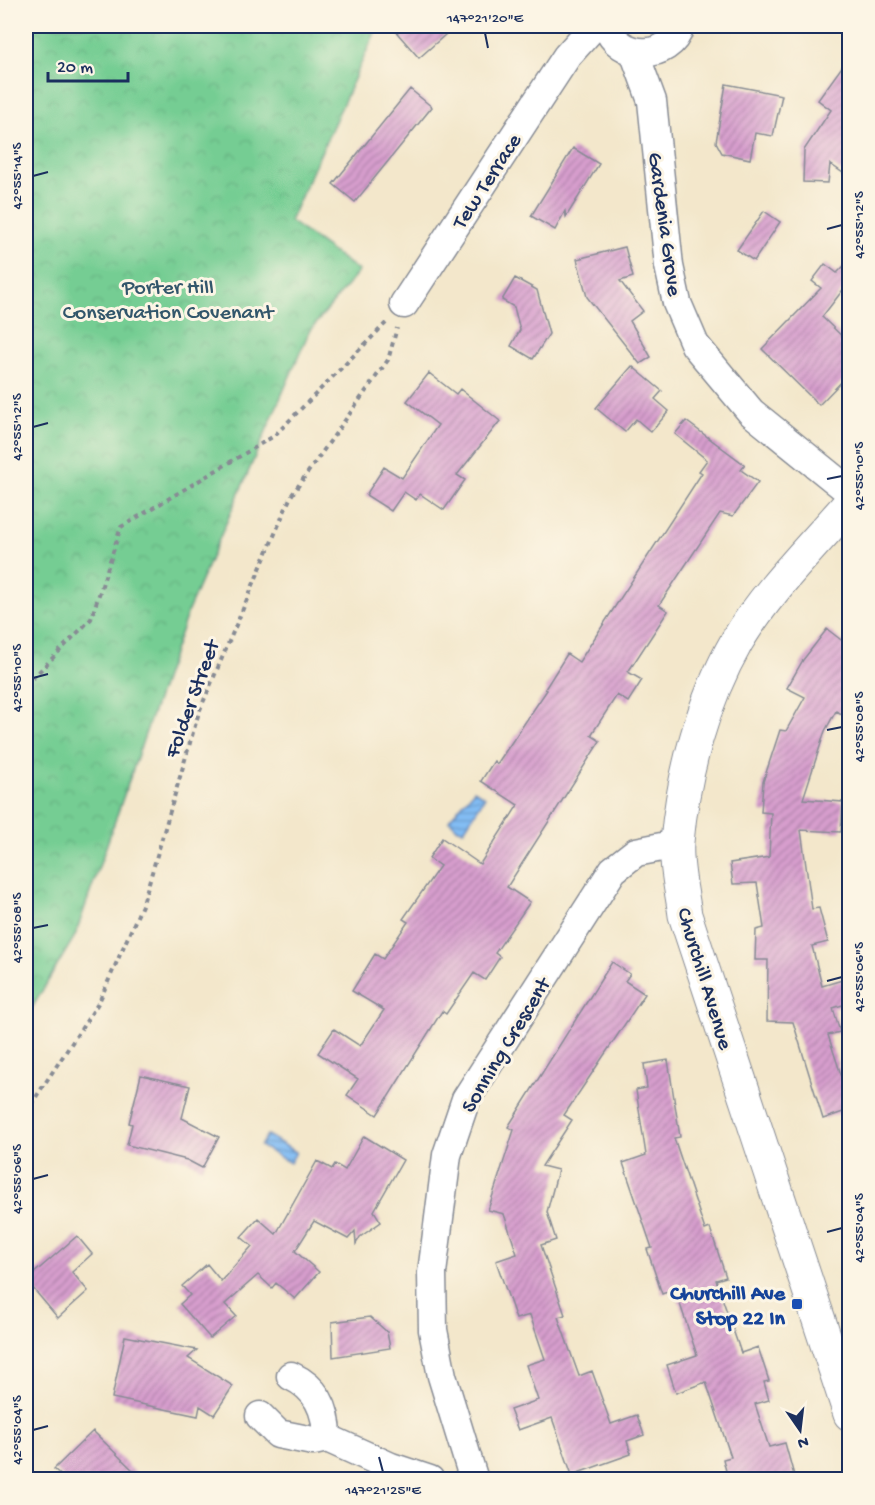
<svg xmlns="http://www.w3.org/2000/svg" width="875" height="1505" font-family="'Gochi Hand',sans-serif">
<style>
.park{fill:url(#park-crowns);stroke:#487e78;stroke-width:1.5}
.water{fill:url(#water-rules);stroke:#4f76a9;stroke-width:1.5}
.building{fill:url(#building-hatch)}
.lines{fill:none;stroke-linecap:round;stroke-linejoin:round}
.minor-casing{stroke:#878b94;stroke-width:31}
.tertiary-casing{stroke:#878b94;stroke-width:35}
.path{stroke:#878b94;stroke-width:4;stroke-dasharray:4.5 4.5;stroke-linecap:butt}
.minor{stroke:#fff;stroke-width:28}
.tertiary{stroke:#fff;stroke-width:33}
.ticks{fill:none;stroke:#1b2f5e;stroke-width:2}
.transit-dot{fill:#1a4fb4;stroke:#fcf5e5;stroke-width:2}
.labels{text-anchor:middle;stroke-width:6;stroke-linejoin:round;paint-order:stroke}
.street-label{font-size:22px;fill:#1b2f5e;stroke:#fcf5e5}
.park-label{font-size:22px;fill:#32566b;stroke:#fcf5e5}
.transit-label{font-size:22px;font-weight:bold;fill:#164399;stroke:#fcf5e5;text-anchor:end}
.neatline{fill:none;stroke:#1b2f5e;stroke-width:2}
.ticks-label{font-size:15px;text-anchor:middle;fill:#1b2f5e}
</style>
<defs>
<pattern id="park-crowns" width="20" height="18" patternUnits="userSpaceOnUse" patternTransform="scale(1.5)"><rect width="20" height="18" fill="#75cd93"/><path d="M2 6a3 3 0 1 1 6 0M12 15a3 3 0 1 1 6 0" fill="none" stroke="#65b081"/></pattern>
<pattern id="water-rules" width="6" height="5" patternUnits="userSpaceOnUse" patternTransform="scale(1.5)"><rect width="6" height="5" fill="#83bdf4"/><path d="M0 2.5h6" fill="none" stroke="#6a9ac9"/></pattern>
<pattern id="building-hatch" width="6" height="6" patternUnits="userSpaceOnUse" patternTransform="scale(1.5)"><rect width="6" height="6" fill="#d79ecd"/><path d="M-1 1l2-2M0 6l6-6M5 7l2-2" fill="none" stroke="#ae81aa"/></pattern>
</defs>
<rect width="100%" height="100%" fill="#fcf5e5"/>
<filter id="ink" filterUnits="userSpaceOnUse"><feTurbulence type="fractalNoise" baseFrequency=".0167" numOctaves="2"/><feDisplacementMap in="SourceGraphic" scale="12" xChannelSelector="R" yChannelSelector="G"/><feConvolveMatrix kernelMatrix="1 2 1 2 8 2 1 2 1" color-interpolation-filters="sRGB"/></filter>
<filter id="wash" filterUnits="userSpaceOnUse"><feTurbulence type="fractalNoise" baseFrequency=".008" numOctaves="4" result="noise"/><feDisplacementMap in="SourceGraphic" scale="24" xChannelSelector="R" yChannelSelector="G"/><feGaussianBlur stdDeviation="1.35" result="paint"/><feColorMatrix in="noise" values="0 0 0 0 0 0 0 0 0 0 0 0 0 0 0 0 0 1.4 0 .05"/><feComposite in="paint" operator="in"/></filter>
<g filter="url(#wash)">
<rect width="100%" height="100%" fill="#f3e7cb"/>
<!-- park -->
<path class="park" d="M26,26h352l-88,195 69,50 -50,61 -121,279 -113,325 -49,82z"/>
<!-- water -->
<path class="water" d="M474,790l11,7 -21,33 -6,-1 -9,-9z
M267,1135l29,17 -6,11 -30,-17z"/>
<g id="blocks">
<!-- building -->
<path class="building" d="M391,26h64l-36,32z
M849,57v120l-19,-13 -2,19 -25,-1 1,-32 27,-40 -13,-10z
M726,84l56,11 -9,41 -18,-3 -5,26 -28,-6 -6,-11z
M410,89l22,18 -77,95 -22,-18z
M573,148l26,16 -33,53 -1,-6 -10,19 -24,-14z
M764,211l16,11 -26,39 -17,-11z
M625,247l8,30 -13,4 23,30 -13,10 21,36 -11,7 -53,-67 -10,-38z
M847,263l2,2v17l-27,35 27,26v31l-30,31 -57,-56 59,-61 -9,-7 13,-17 12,9z
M515,278l22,12 12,44 -16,25 -22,-13 9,-16 -6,-23 -12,-7z
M632,366l30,25 -7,8 14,12 -18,21 -15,-13 -11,13 -29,-24z
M429,373l27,21 4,-5 40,32 -43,54 8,5 -21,30 -24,-16 -4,6 -12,-8 -13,19 -25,-16 18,-28 18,11 36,-53 -31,-24z
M686,421l59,44 -4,5 17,12 -25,34 -13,-3 -61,92 9,6 -40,61 14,8 -14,22 -11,-7 -26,40 9,6 -93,146 23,15 -35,51 5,4 -15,23 -11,-7 -28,41 -4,-3 -65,104 -30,-20 11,-16 -40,-26 16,-24 26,17 24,-36 -32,-19 23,-37 8,5 25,-37 -5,-3 37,-53 -11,-8 13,-20 38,26 38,-59 -37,-24 13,-20 3,3 50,-74 -2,-1 22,-35 12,8 123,-189 -3,-2 8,-11 -32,-26z
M827,629l22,17v54l-7,14 -6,-3 -11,20 -22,68 40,3 -2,30 -40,-2 11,79 7,-1 9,34 -16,4 10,40 27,-8v25l-16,5 7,24 -12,3 21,64v11l-26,9 -30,-97 -26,-1 1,-61h-13l1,-30 8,-2 -7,-45 -24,1 -3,-21 39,-6 2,-44 -10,-1 2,-30 17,-52 6,1 19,-34 -18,-9 16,-28z
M612,962l18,12 -5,7 20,13 -81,121 8,5 -30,46 16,4 -11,42 9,28 -15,5 24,70 -7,2 21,59 13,-5 19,53 26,-9 7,20 -17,6 4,13 -59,21 -20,-57 -34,12 -8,-20 28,-10 -12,-35 19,-6 -15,-44 -14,4 -20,-58 21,-7 -13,-40 -16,-4 26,-80 -6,-3z
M668,1060l12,77 -6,1 31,92 5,-2 16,49 -10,3 25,73 17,-6 11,34 -5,1 5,18 -14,4 14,43 16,-4 10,36h-67l-5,-20 8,-2 -25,-75 -30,11 -9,-28 30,-10 -22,-66 -13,5 -15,-45 5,-1 -29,-85 23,-8 -10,-65 11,-2 -3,-24z
M141,1075l49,11 -8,32 37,19 -17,31 -15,-8 -60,-15 5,-21 -3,-1z
M364,1136l39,24 -29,51 7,11 -21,15 -4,7 -1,-13 -7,8 -34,-18 -19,30 24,21 -24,27 -19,-16 -4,5 -14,-13 -33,29 11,12 -26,22 -30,-34 10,-9 -8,-9 25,-22 14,17 31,-35 -11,-9 17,-19 18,16 41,-73 15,8 3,-5 10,6z
M77,1236l15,18 -20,18 16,19 -30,27 -32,-38z
M370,1317l17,15 3,16 -57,9 -1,-35z
M125,1336l72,14 -9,8 45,28 -19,29 -14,-9 -2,10 -86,-18z
M93,1431l49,48h-77l-11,-10z"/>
</g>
</g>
<g filter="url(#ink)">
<use href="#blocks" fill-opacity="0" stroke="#878b94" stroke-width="1.5"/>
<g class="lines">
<!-- minor casing -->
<g class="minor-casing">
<path id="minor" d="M607,26c11,34 63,36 73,0
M634,52l18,49 17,165 8,37 18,42 56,67 99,80
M404,304l163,-248 27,-30
M291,1376c26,12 36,34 36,62
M260,1416l18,18 35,7 14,-3 64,29 39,13
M474,1480l-32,-104 -9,-46 -1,-57 15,-118 19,-56 147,-229 23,-18 41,-8"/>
</g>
<!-- tertiary casing -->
<g class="tertiary-casing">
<path id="tertiary" d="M850,503c-38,44 -83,88 -113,138 -34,59 -54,133 -60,201 -2,23 5,50 8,73l165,499"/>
</g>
<!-- path -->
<path class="path" d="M26,685l65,-66 30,-92 153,-91 113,-114
M26,1112l73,-110 44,-99 56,-191 92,-216 97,-136 9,-32"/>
<!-- minor -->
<use href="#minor" class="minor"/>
<!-- tertiary -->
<use href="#tertiary" class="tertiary"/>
</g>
</g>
<!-- ticks -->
<path class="ticks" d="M485,33l3,15M33,176l15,-4M827,229l15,-4M33,427l15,-4M827,479l15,-3M33,678l15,-4M827,730l15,-3M33,928l15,-3M827,981l15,-4M33,1179l15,-4M827,1232l15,-4M33,1430l15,-4M379,1457l4,15"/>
<!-- markers -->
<rect class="transit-dot" x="791" y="1298" width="12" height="12" rx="3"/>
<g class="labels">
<!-- street labels -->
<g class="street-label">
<text transform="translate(485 180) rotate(-57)" y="8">Tew Terrace</text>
<text transform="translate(667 224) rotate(82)" y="8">Gardenia Grove</text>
<text transform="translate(190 698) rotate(-70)" y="8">Folder Street</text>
<text transform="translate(707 978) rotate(73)" y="8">Churchill Avenue</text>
<text transform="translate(504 1044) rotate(-59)" y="8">Sonning Crescent</text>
</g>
<!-- park labels -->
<g class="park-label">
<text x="168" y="293">Porter Hill<tspan x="168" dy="25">Conservation Covenant</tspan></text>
</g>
<!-- transit labels -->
<g class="transit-label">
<text x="785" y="1299">Churchill Ave<tspan x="785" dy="25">Stop 22 In</tspan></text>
</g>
</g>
<!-- margin -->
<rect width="875" height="1505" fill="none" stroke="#fcf5e5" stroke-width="66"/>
<!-- north arrow -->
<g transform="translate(800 1430) rotate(166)" stroke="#fcf5e5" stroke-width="4.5" paint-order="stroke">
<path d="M0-4.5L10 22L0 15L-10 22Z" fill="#1b2f5e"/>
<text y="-9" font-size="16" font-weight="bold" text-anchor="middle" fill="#1b2f5e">N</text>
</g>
<!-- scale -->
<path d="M48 72v9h80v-9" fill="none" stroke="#1b2f5e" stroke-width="3"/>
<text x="57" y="72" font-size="18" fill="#1b2f5e" stroke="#fcf5e5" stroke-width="4.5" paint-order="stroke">20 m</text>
<rect x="33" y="33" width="809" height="1439" class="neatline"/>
<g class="ticks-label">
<text x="485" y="22">147°21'20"E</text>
<text transform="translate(16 176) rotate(-90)" y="5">42°55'14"S</text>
<text transform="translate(858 225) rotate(-90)" y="5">42°55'12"S</text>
<text transform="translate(16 427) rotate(-90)" y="5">42°55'12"S</text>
<text transform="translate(858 476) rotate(-90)" y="5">42°55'10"S</text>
<text transform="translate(16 678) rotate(-90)" y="5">42°55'10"S</text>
<text transform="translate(858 727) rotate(-90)" y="5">42°55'08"S</text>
<text transform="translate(16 928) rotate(-90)" y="5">42°55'08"S</text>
<text transform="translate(858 977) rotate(-90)" y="5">42°55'06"S</text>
<text transform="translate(16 1179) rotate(-90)" y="5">42°55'06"S</text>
<text transform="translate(858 1228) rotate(-90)" y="5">42°55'04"S</text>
<text transform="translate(16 1430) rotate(-90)" y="5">42°55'04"S</text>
<text x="383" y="1494">147°21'25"E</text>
</g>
</svg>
